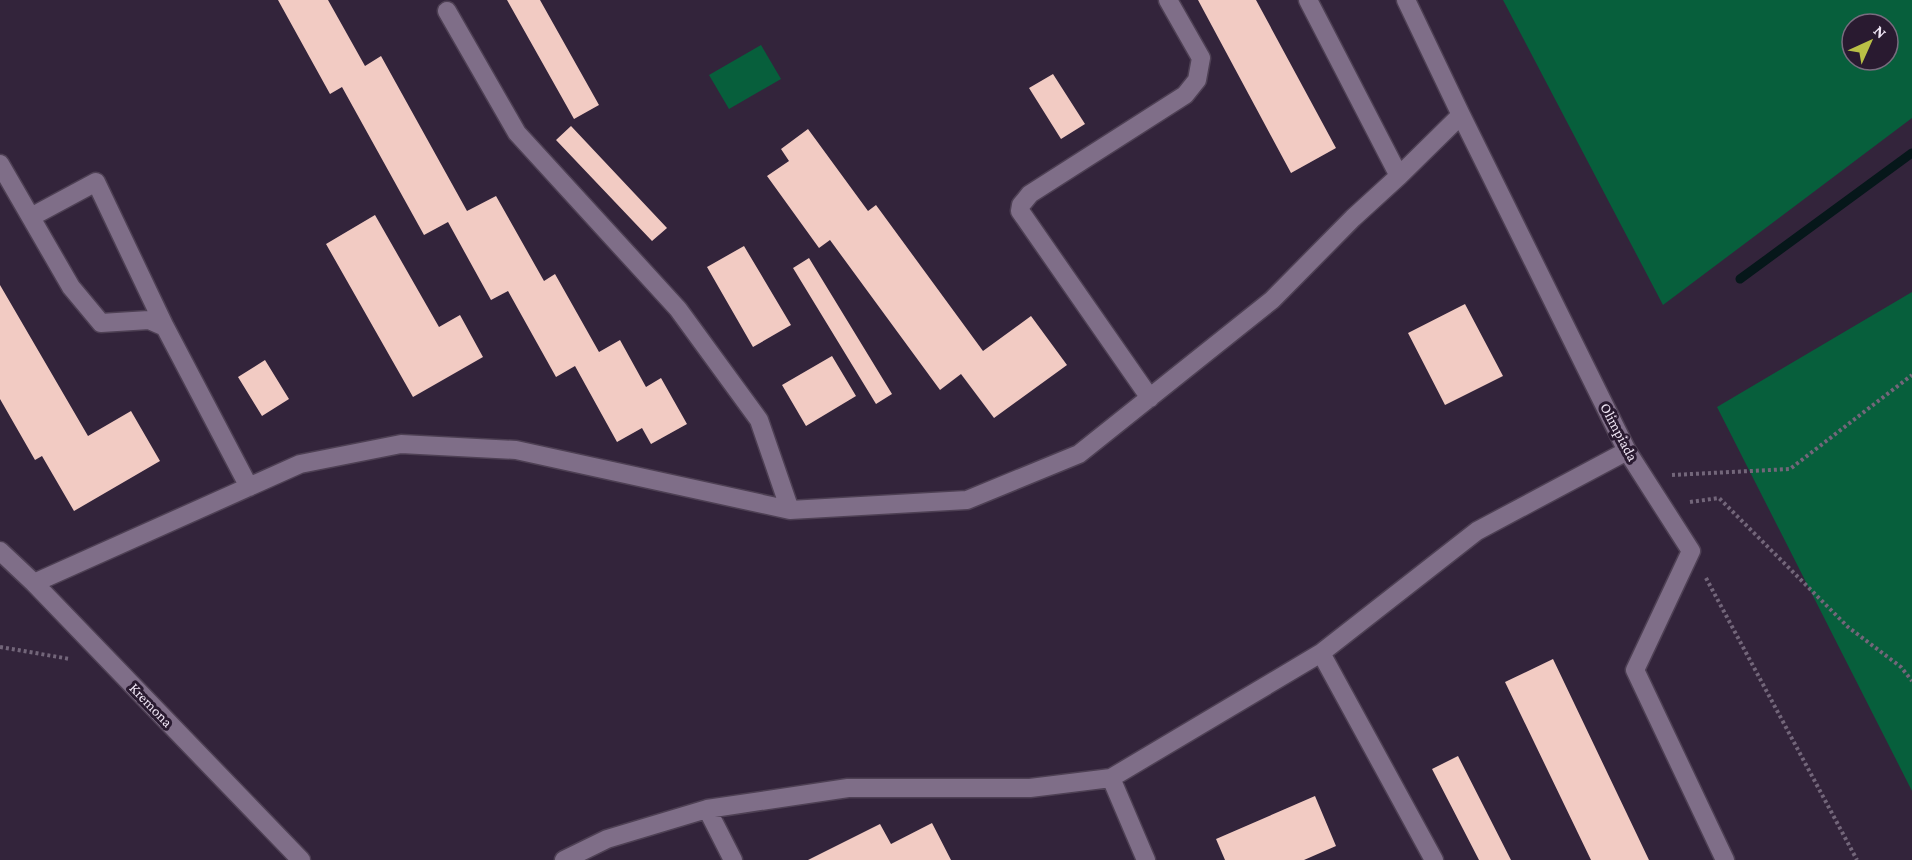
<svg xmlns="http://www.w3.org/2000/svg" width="1912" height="860" font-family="'Crimson Pro',serif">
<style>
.green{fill:#075f3c;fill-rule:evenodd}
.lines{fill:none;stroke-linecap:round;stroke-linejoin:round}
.stream{stroke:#06171a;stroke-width:9}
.building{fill:#f2cbc3}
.minor-casing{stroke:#4e4054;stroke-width:21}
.path{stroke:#73667a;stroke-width:4;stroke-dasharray:3 3;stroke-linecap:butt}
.minor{stroke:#7f6e88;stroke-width:18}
.labels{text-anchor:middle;stroke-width:6;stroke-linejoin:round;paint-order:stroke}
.street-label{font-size:15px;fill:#f0e6f5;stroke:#291a30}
</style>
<rect width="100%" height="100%" fill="#33243b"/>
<!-- green -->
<path class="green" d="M1503,0h409v118l-249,187zM1852,24h36v36h-36z
M761,45l20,34 -52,30 -20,-34z
M1912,292v499l-195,-384z"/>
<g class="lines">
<!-- stream -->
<path class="stream" d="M1740,279l172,-126"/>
</g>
<!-- building -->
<path class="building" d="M278,0h50l37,66 16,-10 86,155 29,-15 48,85 11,-7 44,78 21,-12 26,47 15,-9 26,46 -36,20 -9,-16 -25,14 -42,-76 -19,11 -48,-86 -17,9 -43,-78 -24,13 -82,-148 -12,7z
M507,0h33l59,105 -25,14z
M1198,0h58l80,148 -45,25z
M1053,74l32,50 -24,15 -32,-51z
M571,126l96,102 -15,13 -96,-101z
M808,129l60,82 8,-6 107,146 48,-35 36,49 -73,53 -33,-44 -21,16 -110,-150 -11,8 -52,-72 22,-15 -8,-12z
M375,215l64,112 21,-12 23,42 -70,40 -87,-153z
M744,246l47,79 -38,22 -46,-80z
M809,258l83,136 -16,10 -83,-136z
M0,285l88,151 43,-25 29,50 -86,50 -32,-55 -7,4 -35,-61z
M1465,304l38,72 -58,29 -37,-72z
M832,356l24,40 -50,30 -24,-41z
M265,360l24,39 -27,17 -24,-39z
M1553,659l96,201h-58l-86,-178z
M1458,756l53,104h-32l-47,-91z
M1315,796l21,50 -32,14h-79l-9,-21z
M932,823l19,37h-143l72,-36 11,20z"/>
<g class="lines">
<!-- minor casing -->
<g class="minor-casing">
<path id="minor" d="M1308,0l91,176
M1406,0l55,115 166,336 64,100 -56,119 90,190
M447,11l70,122 161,176 81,111 31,90
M0,164l71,123 30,36 48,-3 16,7
M31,217l65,-35 69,145 84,160
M1150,398l-130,-187 1,-6 9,-11 155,-99 12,-15 4,-22 -33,-58
M0,551l34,32 267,277
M34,583l266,-119 101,-20 115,6 274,60 177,-10 112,-46 193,-154 81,-82 46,-42 62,-61
M1321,653l113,207
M1111,778l35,82
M707,809l26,51
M564,860l43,-21 100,-30 141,-21h182l81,-10 210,-125 156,-122 150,-80"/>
</g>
<!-- path -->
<path class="path" d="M1672,475l118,-6 122,-94
M1690,502l29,-4 129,129 53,40 11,14
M1706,578l151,282
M0,647l70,12"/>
<!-- minor -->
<use href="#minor" class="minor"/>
</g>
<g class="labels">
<!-- street labels -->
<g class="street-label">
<text transform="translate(1619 432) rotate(62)" y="5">Olimpiada</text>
<text transform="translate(151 705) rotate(46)" y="5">Kremona</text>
</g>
</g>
<!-- north arrow -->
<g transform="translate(1870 42) rotate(45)"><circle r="28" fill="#291a30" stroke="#796c7f" stroke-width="1.5"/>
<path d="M0-4.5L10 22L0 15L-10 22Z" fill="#bac046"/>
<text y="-9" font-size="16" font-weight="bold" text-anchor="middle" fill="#f0e6f5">N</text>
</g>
</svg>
